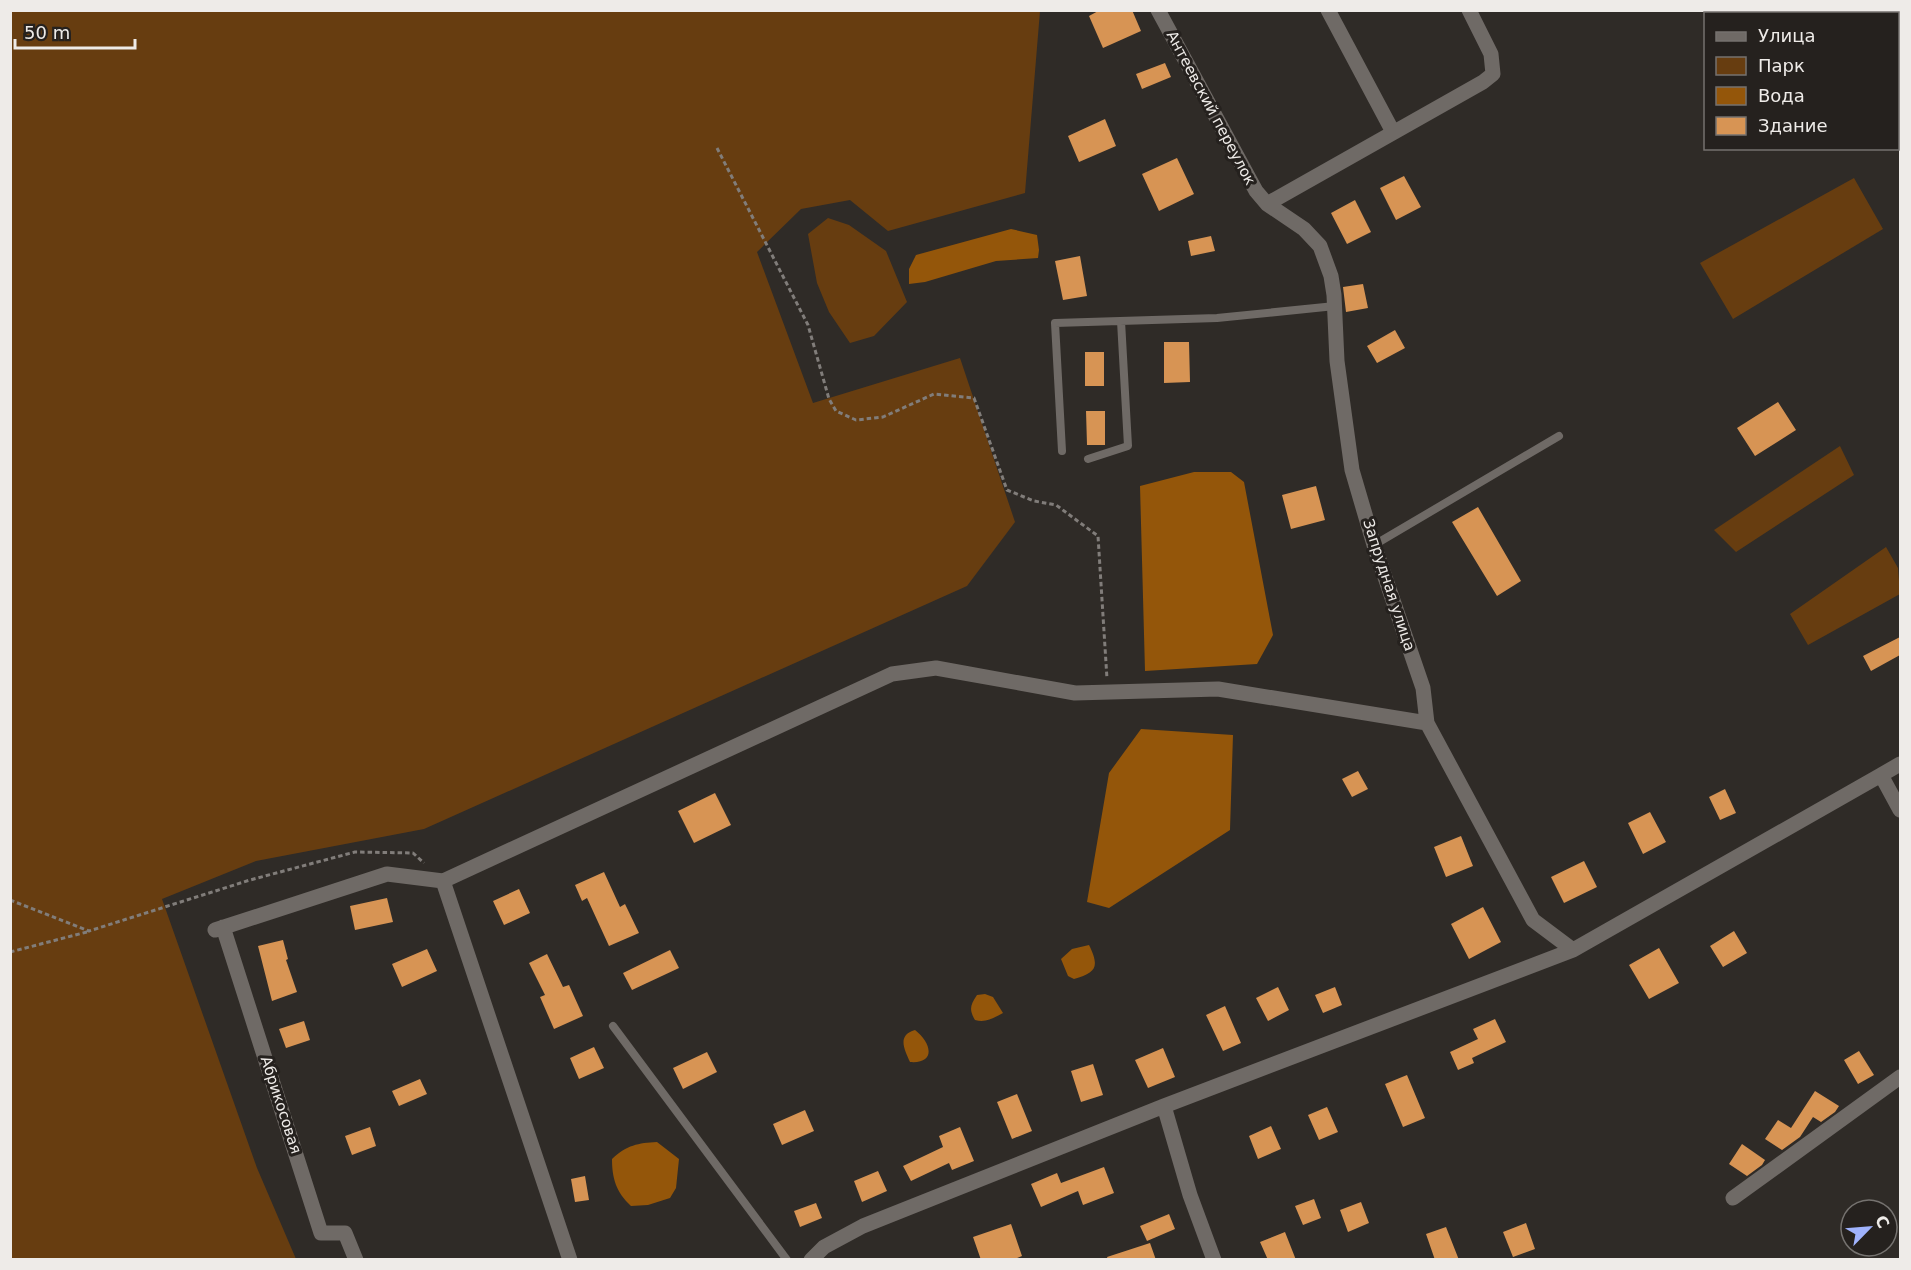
<svg xmlns="http://www.w3.org/2000/svg" width="1911" height="1270" font-family="'DejaVu Sans',sans-serif">
<style>
.green{fill:#673d10}
.water{fill:#94560a}
.building{fill:#d79454}
.lines{fill:none;stroke-linecap:round;stroke-linejoin:round}
.path{stroke:#817d7a;stroke-width:3;stroke-dasharray:4.5 3;stroke-linecap:butt}
.service{stroke:#6f6a66;stroke-width:8}
.minor{stroke:#6f6a66;stroke-width:15}
.labels{text-anchor:middle;stroke-width:6;stroke-linejoin:round;paint-order:stroke}
.street-label{font-size:15px;fill:#eeebe8;stroke:#25211e}
</style>
<rect width="100%" height="100%" fill="#2f2b27"/>
<!-- green -->
<path class="green" d="M10,11h1030l-15,182 -137,38 -38,-31 -49,9 -44,43 56,151 147,-45 55,164 -48,64 -543,243 -168,32 -94,38 95,269 39,91h-285z
M1854,178l29,51 -150,90 -33,-56z
M828,218l21,7 37,26 21,51 -33,34 -24,7 -21,-31 -12,-29 -9,-49z
M1840,446l14,29 -118,77 -22,-22z
M1886,547l12,21 2,26 -92,51 -18,-31z"/>
<!-- water -->
<path class="water" d="M1011,229l26,6 2,15 -1,8 -42,3 -71,21 -16,2v-15l7,-14z
M1194,472h37l13,10 29,153 -16,29 -112,7 -5,-185z
M1141,729l92,6 -3,95 -121,78 -22,-6 22,-129z
M1089,945c11,22 7,28 -15,34l-6,-3 -7,-17 11,-10z
M985,994l8,3 10,16c-10,5 -17,10 -28,7 -6,-10 -5,-15 2,-25z
M915,1030c16,12 22,34 -5,32 -6,-13 -13,-27 5,-32z
M657,1142l22,17 -3,29 -6,10 -22,7 -17,1c-15,-14 -19,-28 -19,-47 15,-14 26,-16 45,-17z"/>
<!-- building -->
<path class="building" d="M1100,10h32l9,21 -38,17 -14,-32z
M1165,63l6,14 -29,12 -6,-15z
M1105,119l11,27 -37,16 -11,-26z
M1177,158l17,36 -35,17 -17,-37z
M1404,176l17,31 -25,13 -16,-32z
M1355,200l16,32 -24,12 -16,-31z
M1211,236l4,15 -24,5 -3,-15z
M1080,256l7,40 -24,4 -8,-39z
M1363,284l5,24 -22,4 -3,-25z
M1395,330l10,18 -28,15 -10,-17z
M1164,342h25l1,40 -26,1z
M1085,352h19v34h-19z
M1778,402l18,28 -41,26 -18,-28z
M1086,411h19v34h-18z
M1316,486l9,34 -34,9 -9,-34z
M1478,507l43,74 -24,15 -45,-74z
M1900,637v18l-29,16 -8,-15z
M1358,771l10,18 -16,8 -10,-18z
M1725,789l11,24 -16,7 -11,-23z
M715,793l16,32 -37,18 -16,-32z
M1650,812l16,30 -23,12 -15,-31z
M1461,836l12,30 -27,11 -12,-30z
M1584,861l13,26 -33,16 -13,-26z
M604,872l16,35 5,-3 14,29 -30,13 -22,-48 -5,3 -7,-16z
M519,889l11,24 -26,12 -11,-24z
M387,898l6,24 -38,8 -5,-24z
M1483,907l18,35 -32,17 -18,-35z
M1734,931l13,22 -24,14 -13,-21z
M283,940l5,19 -2,1 11,32 -25,9 -14,-55z
M1659,948l20,35 -30,16 -20,-34z
M427,949l10,22 -35,16 -10,-23z
M670,950l9,18 -47,22 -9,-17z
M547,954l16,33 6,-2 14,31 -29,13 -14,-32 5,-2 -16,-32z
M1278,987l11,23 -21,11 -12,-23z
M1335,987l7,18 -19,8 -8,-18z
M1225,1006l16,37 -18,8 -17,-36z
M1495,1019l11,23 -34,16 2,5 -16,7 -8,-18 28,-13 -5,-10z
M304,1021l6,19 -24,8 -7,-19z
M594,1047l10,21 -25,11 -9,-21z
M1163,1048l12,29 -27,11 -13,-28z
M1859,1051l15,24 -16,9 -14,-24z
M707,1052l10,20 -34,17 -10,-21z
M1093,1064l10,31 -22,7 -10,-31z
M1407,1075l18,43 -22,9 -18,-43z
M420,1079l7,15 -28,12 -7,-15z
M1815,1091l24,15 -4,6 -14,10 -8,-5 -13,20 -18,13 -17,-11 13,-19 13,8z
M1017,1094l15,37 -20,8 -15,-37z
M1327,1107l11,25 -19,8 -11,-25z
M805,1110l9,21 -32,14 -9,-21z
M1271,1126l10,23 -23,10 -9,-23z
M370,1127l6,19 -24,9 -7,-19z
M960,1127l14,34 -22,9 -3,-7 -38,18 -8,-15 40,-19 -4,-11z
M1742,1144l23,16 -3,5 -15,11 -18,-12z
M1104,1167l10,26 -31,12 -5,-14 -37,16 -10,-23 26,-11 4,10z
M878,1171l9,20 -25,11 -8,-21z
M585,1176l4,24 -14,2 -4,-23z
M1314,1199l7,19 -18,7 -8,-19z
M1361,1202l8,21 -21,9 -8,-22z
M816,1203l6,15 -22,9 -6,-16z
M1169,1214l6,15 -28,12 -7,-15z
M1526,1223l9,26 -22,8 -10,-25z
M1011,1224l11,32 -10,4h-31l-8,-23z
M1446,1227l13,33h-24l-9,-26z
M1285,1232l11,28h-28l-8,-18z
M1150,1243l6,17h-48l-1,-3z"/>
<g class="lines">
<!-- path -->
<path class="path" d="M717,148l91,177 21,74 7,12 20,9 27,-3 51,-23 40,4 33,92 27,11 22,4 42,31 9,143
M10,900l79,31 161,-51 105,-28 58,1 11,10
M10,952l77,-20"/>
<!-- service -->
<path class="service" d="M1062,451l-7,-128 162,-5 118,-12
M1088,459l40,-13 -7,-125
M1374,545l185,-109
M613,1026l174,234"/>
<!-- minor -->
<path class="minor" d="M1158,10l98,181 11,13 37,25 16,17 11,30 3,19 3,66 15,109 22,75 49,143 4,35 106,197 40,30
M1328,10l65,122
M1267,204l216,-122 10,-8 -2,-20 -22,-44
M1881,775l19,-11
M223,927l98,306h24l11,27
M215,930l172,-56 56,7
M1164,1106l26,89 24,65
M1733,1198l167,-121
M570,1260l-127,-379 449,-207 44,-6 139,25 143,-4 209,34
M811,1260l13,-13 39,-21 301,-120 409,-156 308,-175 19,35"/>
</g>
<g class="labels">
<!-- street labels -->
<g class="street-label">
<text transform="translate(1211 108) rotate(62)" y="5">Антеевский переулок</text>
<text transform="translate(1389 585) rotate(72)" y="5">Запрудная улица</text>
<text transform="translate(281 1105) rotate(72)" y="5">Абрикосовая</text>
</g>
</g>
<!-- border -->
<rect width="1911" height="1270" fill="none" stroke="#eeebe8" stroke-width="24"/>
<!-- legend -->
<rect x="1704" y="12" width="195" height="138" fill="#25211e" stroke="#75726f" stroke-width="1.5"/>
<rect x="1716" y="32" width="30" height="9" fill="#6f6a66" stroke="#75726f" stroke-width="1.5"/>
<text x="1758" y="42" font-size="18" fill="#eeebe8">Улица</text>
<rect x="1716" y="57" width="30" height="18" fill="#673d10" stroke="#75726f" stroke-width="1.5"/>
<text x="1758" y="72" font-size="18" fill="#eeebe8">Парк</text>
<rect x="1716" y="87" width="30" height="18" fill="#94560a" stroke="#75726f" stroke-width="1.5"/>
<text x="1758" y="102" font-size="18" fill="#eeebe8">Вода</text>
<rect x="1716" y="117" width="30" height="18" fill="#d79454" stroke="#75726f" stroke-width="1.5"/>
<text x="1758" y="132" font-size="18" fill="#eeebe8">Здание</text>
<!-- north arrow -->
<g transform="translate(1869 1228) rotate(65)"><circle r="28" fill="#25211e" stroke="#75726f" stroke-width="1.5"/>
<path d="M0-4.5L10 22L0 15L-10 22Z" fill="#a0b3fd"/>
<text y="-9" font-size="16" font-weight="bold" text-anchor="middle" fill="#eeebe8">С</text>
</g>
<!-- scale -->
<path d="M15 39v9h120v-9" fill="none" stroke="#eeebe8" stroke-width="3"/>
<text x="24" y="39" font-size="18" fill="#eeebe8" stroke="#25211e" stroke-width="4.5" paint-order="stroke">50 m</text>
</svg>
